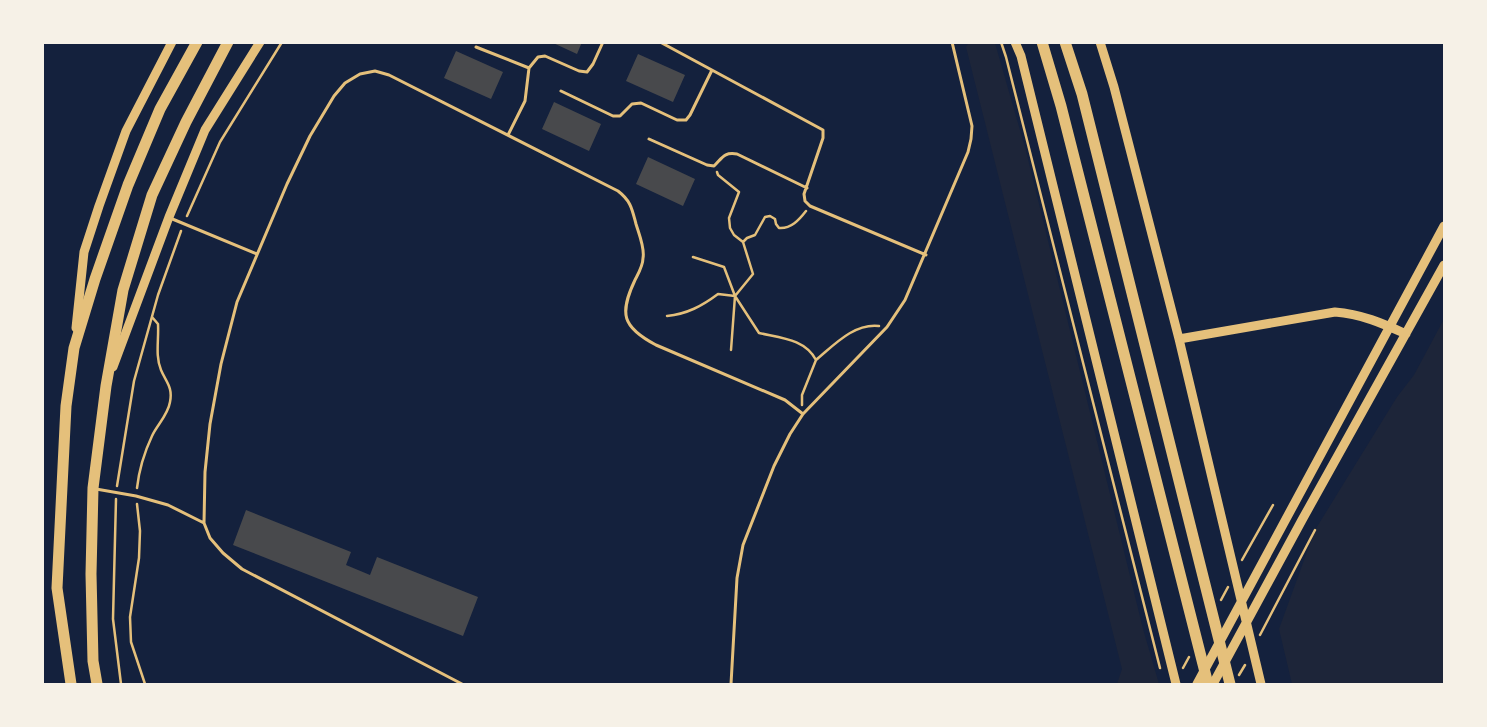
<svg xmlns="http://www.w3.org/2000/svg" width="1487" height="727" font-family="'Noto Sans',sans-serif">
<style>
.green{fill:#1d2539}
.building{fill:#48494c}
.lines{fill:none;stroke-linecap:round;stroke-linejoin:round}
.path{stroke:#e5c07b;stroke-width:2.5}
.service{stroke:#e5c07b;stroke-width:3}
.secondary{stroke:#e5c07b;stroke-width:9}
.trunk{stroke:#e5c07b;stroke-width:11}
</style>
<rect width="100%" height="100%" fill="#14213d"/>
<!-- green -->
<path class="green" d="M969,42l26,1 31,108 117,478 16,55h-42l5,-15 -156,-622z
M1444,319v365h-152l-13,-55 36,-99 82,-133 17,-22z"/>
<!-- building -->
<path class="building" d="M551,42h31l-5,12z
M456,51l47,21 -12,27 -47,-21z
M638,54l47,21 -12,27 -47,-21z
M554,102l47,22 -12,27 -47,-22z
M648,157l47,22 -12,27 -47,-22z
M246,510l105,42 -5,13 24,10 7,-18 101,40 -15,39 -230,-91z"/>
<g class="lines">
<!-- path -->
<path class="path" d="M1001,42l5,15 154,611
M717,172l1,3 21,17 -10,26 1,10 4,7 9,7 10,32 -18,22 -4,54
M187,216l33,-74 62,-100
M743,242l4,-4 8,-3 10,-18 5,-1 5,3 1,5 3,4c12,1 20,-8 27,-17
M693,257l31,10 11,29 24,37c22,5 46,6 57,27l-14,35v10
M667,316c20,-2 35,-10 51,-22l17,2
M816,360c18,-15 38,-37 63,-34
M117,486l17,-105 24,-86 23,-64
M137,488c2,-18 7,-35 15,-52 5,-11 16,-21 18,-34 3,-15 -4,-20 -9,-32 -6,-14 -2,-31 -3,-46l-6,-7
M116,499l-3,120 8,65
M137,504l3,27 -1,27 -9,59 1,25 14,42
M1242,560l31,-55
M1221,600l7,-13
M1260,635l55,-105
M1183,668l6,-11
M1239,675l6,-10"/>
<!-- service -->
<path class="service" d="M660,42l163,88v8l-19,56 1,7 5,5 116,49
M476,47l53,21 9,-11 7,-1 34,15 8,1 6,-8 10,-22
M561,91l52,25h7l12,-12 9,-1 36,17h9l4,-5 22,-45
M508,135l17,-34 4,-33
M649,139l58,26 7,1c9,-9 10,-14 23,-12l70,34
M170,218l87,36
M96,489l40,7 32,9 36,18
M462,684l-220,-115 -19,-16 -13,-15 -6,-15 1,-51 5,-48 11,-60 16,-62 50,-118 23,-48 24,-40 11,-13 15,-9 15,-3 14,4 229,116c13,10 14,18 18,33 3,10 9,24 7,34 0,8 -5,16 -8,22 -16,34 -13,47 21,65l129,55 18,14
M731,684l6,-106 6,-33 31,-79 16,-32 13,-20 84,-87 18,-27 63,-148 3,-13 1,-13 -20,-84"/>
<!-- secondary -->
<path class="secondary" d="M1015,42l6,14 155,628
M1100,42l14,45 65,252 82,345
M76,328l8,-76 15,-46 27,-75 46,-89
M1179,339l156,-27c26,2 47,11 71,22
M113,367l56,-150 36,-87 55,-88
M1197,684l247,-458
M1213,684l89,-164 142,-255"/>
<!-- trunk -->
<path class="trunk" d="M1042,42l19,64 147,578
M1065,42l17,52 148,590
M71,684l-14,-96 9,-182 8,-58 21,-69 33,-94 32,-76 37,-67
M97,684l-4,-23 -2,-87 2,-86 13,-102 17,-96 29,-95 34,-73 42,-80"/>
</g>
<!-- border -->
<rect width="1487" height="727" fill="none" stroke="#f6f1e7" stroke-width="88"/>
</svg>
